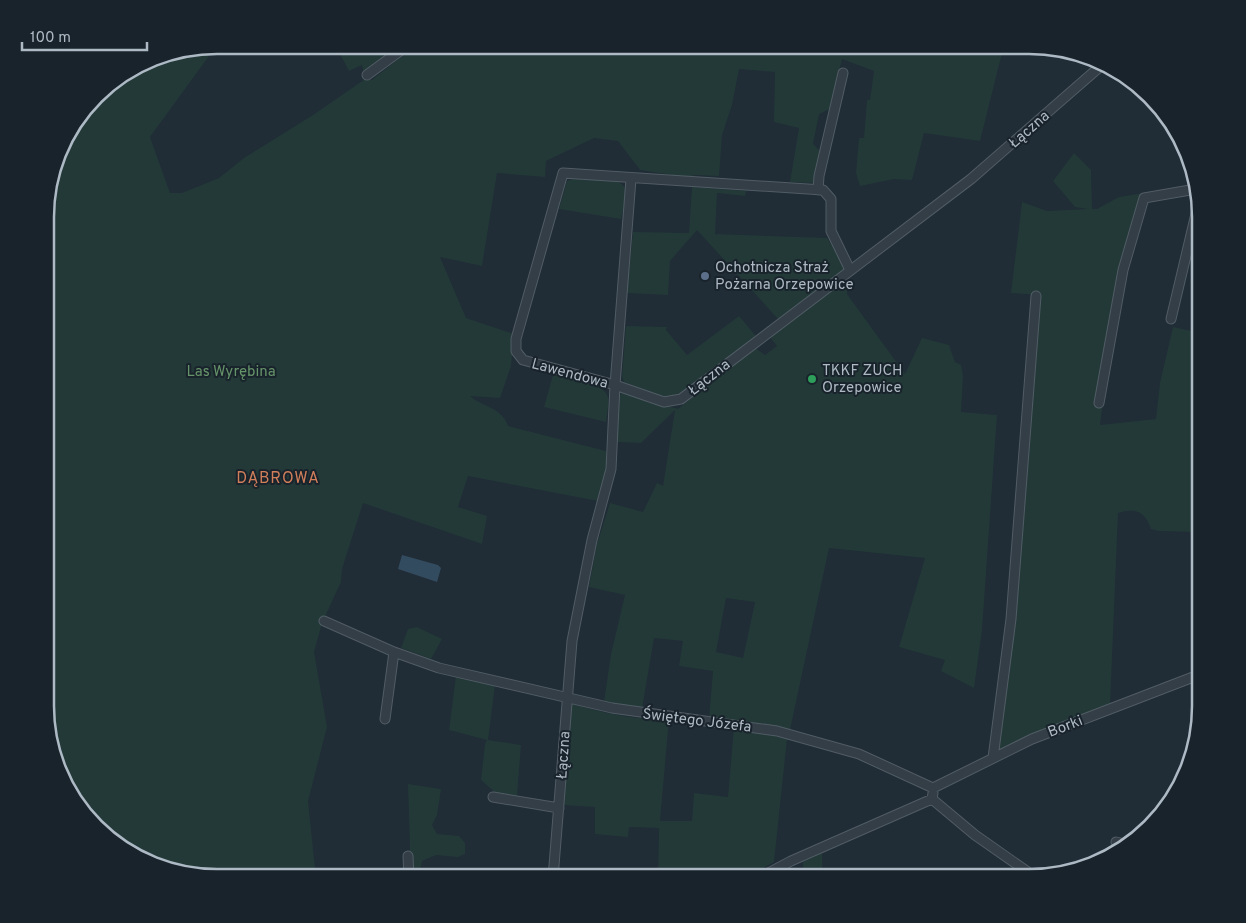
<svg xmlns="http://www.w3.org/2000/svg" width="1246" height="923" font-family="Overpass,sans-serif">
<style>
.green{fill:#233938;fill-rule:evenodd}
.water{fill:#334b5e}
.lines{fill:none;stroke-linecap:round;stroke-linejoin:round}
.minor-casing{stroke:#515c65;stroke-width:11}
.minor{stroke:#333e47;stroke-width:9}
.service-dot{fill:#5c6f8a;stroke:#19232b;stroke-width:2}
.leisure-dot{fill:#2e9e5b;stroke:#19232b;stroke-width:2}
.labels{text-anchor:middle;stroke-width:4;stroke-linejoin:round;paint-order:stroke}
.street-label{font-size:15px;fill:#adb9c4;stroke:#19232b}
.poi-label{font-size:15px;fill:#adb9c4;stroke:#19232b;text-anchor:start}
.park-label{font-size:15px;fill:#66946a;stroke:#19232b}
.neighbourhood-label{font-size:16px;letter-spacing:1px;fill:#d17f5b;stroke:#19232b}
.rim{fill:none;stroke:#adb9c4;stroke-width:2.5}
</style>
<rect width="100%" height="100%" fill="#202c36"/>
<!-- green -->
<path class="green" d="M217,45l-67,92 20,56h12l37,-15 25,-20 69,-43 52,-36 7,1 44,-35h588l-24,96 -56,-8 -12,47 -18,-1 -34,7 -4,-13 3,-35h5l3,-38h3l4,-29 -32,-12 -12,50 -11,5 -6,30 8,8 -6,31 -25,-1 9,-54 -25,-6 1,-50 -36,-3 -7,36 -10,30 -3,41 -23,-1 -10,2 -46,-7 -22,-29 -24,-3 -48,23 -1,16 -48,-4 -15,93 -42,-9 26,61 48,16 -3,32 -11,32 -30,-2c14,12 32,11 38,30l98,25c1,15 -1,37 -8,50l-130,-25 -10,31 29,9 -5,28 -119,-41 -21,66 -1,13 -19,41 -8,29 13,75 -19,74 8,77h-110l-45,-9 -49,-27 -44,-50 -22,-64v-533l17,-54 40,-53 48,-30z
M335,45h67l-38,29 -2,-9 -13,6z
M1074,153l17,17 1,39h5l22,-12 25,-4 -25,73 -3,32 -16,127 56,-6 4,-36 13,-56 28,6v336l-6,-137 -37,-1 -7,-2c-6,-18 -16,-21 -33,-16l-8,192 -80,30 -1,3 -33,15 42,-458 -27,-2 11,-91 25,9 41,-2 -13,-2 -22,-26z
M577,177c12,1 49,-1 49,15 0,8 -3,18 -5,27l-62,-10 8,-28z
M692,187l54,4 -1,5 -28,-3 -2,41 112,4 20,31 -69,50 -81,-89 -27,31 -2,34 -41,-2 6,-61 56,1z
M848,279l-1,15 58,80 17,-36 27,7 6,17 6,3 2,11 -2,36 36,3 -15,215 -8,58 -33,-17 4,-11 -46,-13 26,-89 -96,-10 -39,182 -81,-11 4,-48 -34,-5 4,-25 -29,-3 -12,71 -38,-7 7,-48 14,-59 -36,-8 8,-43 13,-41 33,9 14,-29 6,3 12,-76 -34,33 -24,-1v-43l5,-6h5l51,16 76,-62 11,8 12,-9 -8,-10 74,-56zM726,598l29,4 -12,56 -27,-6z
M739,316l17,20c-17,14 -66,57 -85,60 -14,2 -34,-9 -47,-14l-2,-5 4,-51 41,1 -1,3 21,25z
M553,375c13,3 51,7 55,22 1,7 -1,17 -2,25l-62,-15z
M417,627l25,12 -11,20 -30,-11 7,-19z
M456,676l39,9 -7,55 33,5 -4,52 -20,-3 -16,-14 4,-36 2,-4 -38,-10z
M569,703c34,10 65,17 100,16l-9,102h32l2,-28 34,4 6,-70 53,12 -13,123 -28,16h-88l1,-50 -30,-1 -1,10 -33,-3v-27l-34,-2z
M408,784l33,5 -4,26 -5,10 5,9 22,2 6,7v11l-7,3 -22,-2 -14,6 -4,17h-7z
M822,853v25h-19v-16z"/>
<!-- water -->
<path class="water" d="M402,555l36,10 3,3 -4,14 -39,-13z"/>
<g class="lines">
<!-- minor casing -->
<g class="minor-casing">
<path id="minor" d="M367,75l41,-30
M631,179l-16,206 -92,-25 -7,-9v-12l47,-166 260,17 8,9v32l19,39
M818,190l1,-14 24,-103
M1171,319l28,-118
M1099,403l24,-133 21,-72 52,-9
M324,621l70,31 45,16 173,40 165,23 82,23 74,34
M385,719l9,-67
M993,758l18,-139 25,-323
M933,788l99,-49 169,-65
M933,793l-1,6 43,36 60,42
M493,797l66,11
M1116,842l9,2
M408,856l1,22
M553,878l19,-237 20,-101 19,-71 4,-84 49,17 17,-3 290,-220 132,-115
M759,878l32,-17 141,-62"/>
</g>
<!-- minor -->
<use href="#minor" class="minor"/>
</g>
<!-- markers -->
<circle class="service-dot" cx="705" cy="276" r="5"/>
<circle class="leisure-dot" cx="812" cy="379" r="5"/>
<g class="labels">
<!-- street labels -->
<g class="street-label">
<text transform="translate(1029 129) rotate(-41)" y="5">Łączna</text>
<text transform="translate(570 373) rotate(15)" y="5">Lawendowa</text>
<text transform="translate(709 377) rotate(-38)" y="5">Łączna</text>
<text transform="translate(697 720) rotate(7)" y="5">Świętego Józefa</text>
<text transform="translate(1065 726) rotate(-21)" y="5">Borki</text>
<text transform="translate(563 755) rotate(-86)" y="5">Łączna</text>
</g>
<!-- poi labels -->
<g class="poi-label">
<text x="715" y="272">Ochotnicza Straż<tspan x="715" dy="17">Pożarna Orzepowice</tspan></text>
<text x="822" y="375">TKKF ZUCH<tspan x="822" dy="17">Orzepowice</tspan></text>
</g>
<!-- park labels -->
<g class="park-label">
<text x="231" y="376">Las Wyrębina</text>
</g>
<!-- neighbourhood labels -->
<g class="neighbourhood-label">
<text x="278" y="483">DĄBROWA</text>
</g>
</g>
<!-- crop -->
<path d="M0 0H1246V923H0ZM217 54H1029A163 163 0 0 1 1192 217V706A163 163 0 0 1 1029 869H217A163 163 0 0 1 54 706V217A163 163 0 0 1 217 54Z" fill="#19232b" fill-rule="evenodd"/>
<path class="rim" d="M217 54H1029A163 163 0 0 1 1192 217V706A163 163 0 0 1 1029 869H217A163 163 0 0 1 54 706V217A163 163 0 0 1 217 54Z"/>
<!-- scale -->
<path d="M22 42v8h125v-8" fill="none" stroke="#adb9c4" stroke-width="2.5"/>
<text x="30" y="42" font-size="15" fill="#adb9c4" stroke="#19232b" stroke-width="4" paint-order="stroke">100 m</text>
</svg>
